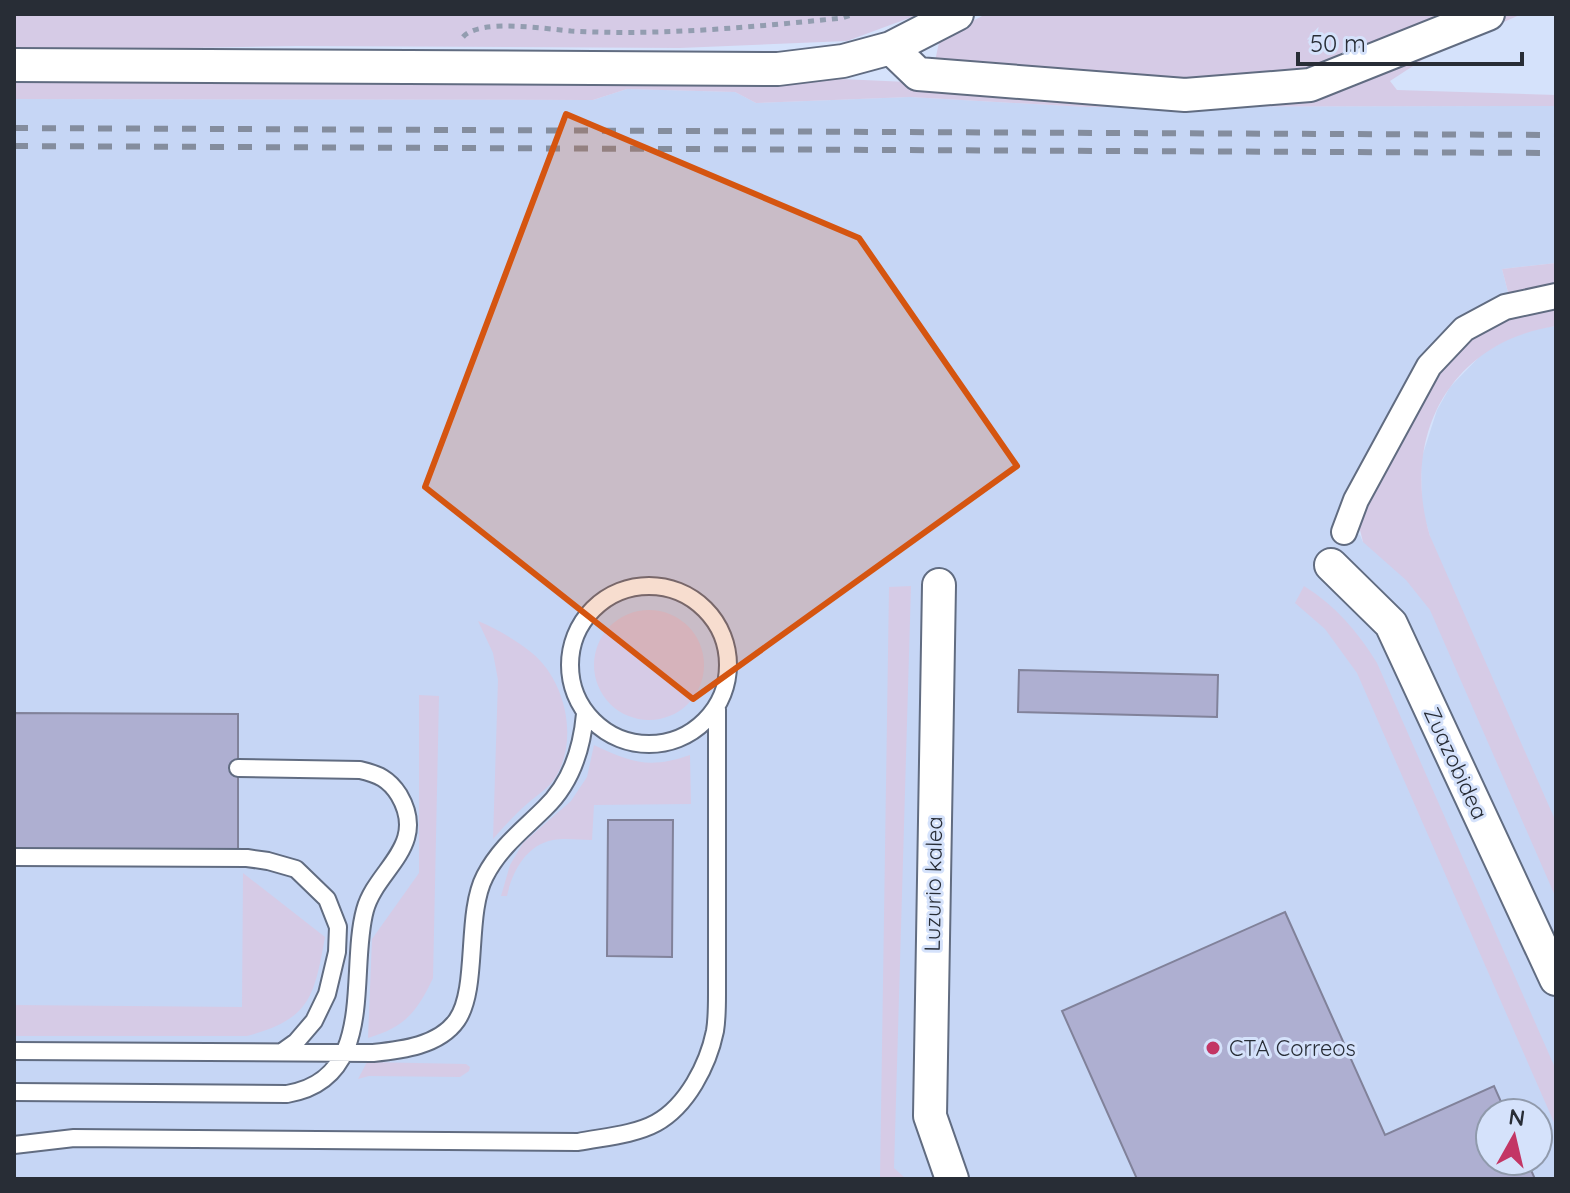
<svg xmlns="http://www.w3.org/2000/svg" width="1570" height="1193" font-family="Quicksand,sans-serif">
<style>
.built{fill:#c6d6f5;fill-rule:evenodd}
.green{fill:#d6cbe6}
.building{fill:#aeafd1;stroke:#81829a;stroke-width:2}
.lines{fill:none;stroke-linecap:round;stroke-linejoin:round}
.service-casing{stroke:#616c81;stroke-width:20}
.pedestrian-casing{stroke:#616c81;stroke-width:28}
.minor-casing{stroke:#616c81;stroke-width:36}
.path{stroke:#939db0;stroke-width:5;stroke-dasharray:6 6;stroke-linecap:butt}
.service{stroke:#fff;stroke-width:16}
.pedestrian{stroke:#fff;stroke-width:24}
.minor{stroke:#fff;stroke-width:32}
.rail{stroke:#848d9e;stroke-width:6;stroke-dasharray:14 14;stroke-linecap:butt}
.marked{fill:#d55510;fill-opacity:0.2;stroke:#d55510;stroke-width:6;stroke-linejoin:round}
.poi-dot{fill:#c33665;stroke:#d5e2fb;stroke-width:3}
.labels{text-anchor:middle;stroke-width:6;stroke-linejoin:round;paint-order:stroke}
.street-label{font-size:22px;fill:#282d36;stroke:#d5e2fb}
.poi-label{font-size:22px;fill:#282d36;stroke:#d5e2fb;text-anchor:start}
</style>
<rect width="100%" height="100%" fill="#d5e2fb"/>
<!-- built -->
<path class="built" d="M627,89l108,3 21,11 154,-6 176,10 470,-1v157l-54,6 7,27 -41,19 -30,23 -25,31 -64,121 -13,32 24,13 3,7 67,-6 -8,-27 -1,-49 16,-50 13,-23 33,-34 25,-14 27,-10 21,-3v853h-1542v-1080l579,1zM1490,1113h48v48h-48z"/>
<!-- green -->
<path class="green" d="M14,14h906l-73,27 -167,7 -383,-2 -283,5z
M986,14h474l-139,56 -60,12 -89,-3 -237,-18 5,-23z
M1501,14h21l-89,39 -43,28 7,9 159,5v11l-470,1 -176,-10 -154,6 -21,-11 -108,-3 -34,11 -579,-1v-18l805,-3 445,20z
M1556,263v21l-47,12 -7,-27z
M1556,302v24c-106,16 -156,111 -126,210l126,286v76l-126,-288 -24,-30 -43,-38 -6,-24 77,-147 51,-45z
M911,586l-17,582 11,10 -25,1 9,-592z
M1304,586c31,19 54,46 73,77l179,407v57l-199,-454 -32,-44 -30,-26z
M594 665a55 55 0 1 1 110 0a55 55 0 1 1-110 0Z
M478,621c19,8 38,19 54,32 34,28 47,87 23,125 -6,10 -18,17 -27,25 -13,11 -24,24 -35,36l5,-159 -5,-27z
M419,695l20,1 -6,282c-16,34 -28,49 -65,60l4,-99 47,-66z
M594,745c38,18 56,24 96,10l1,49 -97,1 -2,35c-12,0 -27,-2 -39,0 -27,5 -41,32 -46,56h-6l9,-31 13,-22 48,-42 16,-24z
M243,873l82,64c-11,61 -15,82 -78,99h-233v-31l228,2z
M367,1062l99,2 4,3 -1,4 -9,6 -91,-1 -11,3z"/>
<!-- building -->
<path class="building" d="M1019,670l199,5 -1,42 -199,-5z
M14,713l224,1v139h-224z
M608,820h65l-1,137 -65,-1z
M1285,912l100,223 109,-49 12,27h-16v48h37l8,18h-398l-75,-168z"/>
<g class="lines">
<!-- service casing -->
<g class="service-casing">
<path id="service" d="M570 665a79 79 0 1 1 158 0a79 79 0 1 1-158 0Z
M14,857l233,1 21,3 28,8 31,30 11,28 -1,25 -10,42 -13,27 -18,21 -14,10
M14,1051l359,2c28,-3 66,-7 84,-33 22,-32 8,-106 28,-144 15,-29 38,-46 60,-68 26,-25 37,-60 40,-94
M14,1092l273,2c91,-15 61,-122 78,-184 11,-41 64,-64 34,-115 -10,-16 -21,-21 -39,-25l-122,-2
M14,1145l60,-7 504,4c25,-5 56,-7 78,-19 31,-17 52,-58 59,-92 2,-12 2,-25 2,-37v-285"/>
</g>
<!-- pedestrian casing -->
<g class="pedestrian-casing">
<path id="pedestrian" d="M1344,532l12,-32 73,-134 35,-37 41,-22 51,-11"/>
</g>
<!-- minor casing -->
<g class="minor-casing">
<path id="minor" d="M891,48l27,26 267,21 125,-10 178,-71
M14,65l764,4 65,-8 48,-13 66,-34
M1331,565l60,59 165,355
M939,585l-9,531 22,63"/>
</g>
<!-- path -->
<path class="path" d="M463,37c17,-19 83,-8 108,-6 90,5 182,-4 271,-13l12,-4"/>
<!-- service -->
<use href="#service" class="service"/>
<!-- pedestrian -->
<use href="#pedestrian" class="pedestrian"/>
<!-- minor -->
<use href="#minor" class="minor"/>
<!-- rail -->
<path class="rail" d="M14,128l1542,7
M14,146l1542,7"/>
</g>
<!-- marked area -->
<path class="marked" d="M566,114l293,124 158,228 -324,233 -268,-212z"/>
<!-- markers -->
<circle class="poi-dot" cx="1213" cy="1048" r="8"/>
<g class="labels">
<!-- street labels -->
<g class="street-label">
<text transform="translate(1456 763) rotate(65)" y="8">Zuazobidea</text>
<text transform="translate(933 884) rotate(-89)" y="8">Luzurio kalea</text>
</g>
<!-- poi labels -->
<g class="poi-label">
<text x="1229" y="1056">CTA Correos</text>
</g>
</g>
<!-- border -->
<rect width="1570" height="1193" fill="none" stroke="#282d36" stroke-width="32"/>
<!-- north arrow -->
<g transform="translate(1514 1137) rotate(8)"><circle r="38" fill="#d5e2fb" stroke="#909aac" stroke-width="2"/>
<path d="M0-6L14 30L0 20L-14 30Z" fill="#c33665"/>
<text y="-12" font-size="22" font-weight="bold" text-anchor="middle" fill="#282d36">N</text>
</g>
<!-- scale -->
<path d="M1298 52v12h224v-12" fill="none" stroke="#282d36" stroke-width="4"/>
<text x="1310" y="52" font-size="24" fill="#282d36" stroke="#d5e2fb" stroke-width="6" paint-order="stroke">50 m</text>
</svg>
